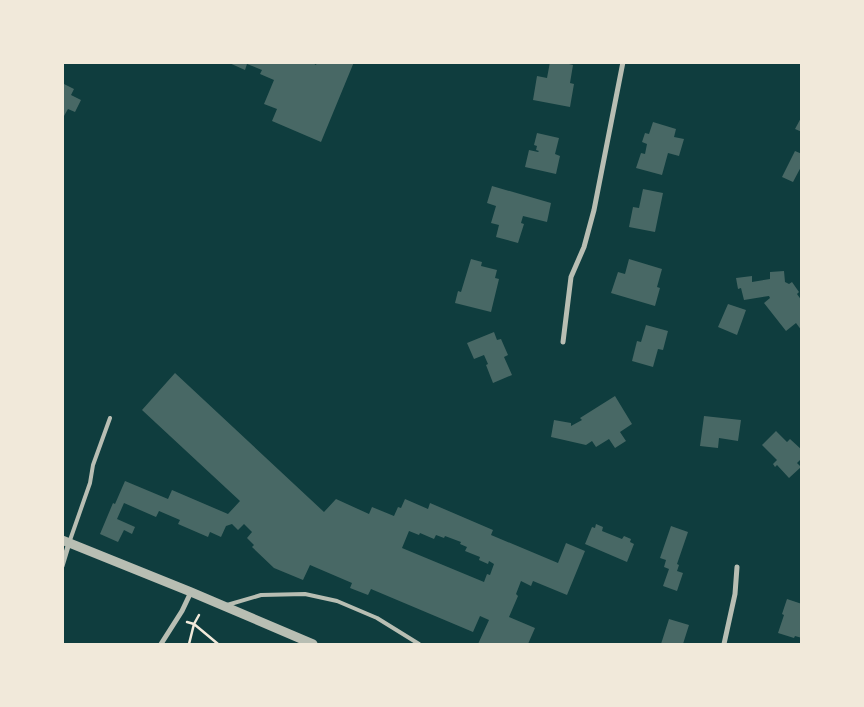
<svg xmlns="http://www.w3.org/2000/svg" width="864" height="707" font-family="'Public Sans',sans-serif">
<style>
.building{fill:#486865;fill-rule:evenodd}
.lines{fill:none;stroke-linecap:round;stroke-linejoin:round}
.path{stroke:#f1e9da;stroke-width:2.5}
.service{stroke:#b8beb3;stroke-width:4}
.minor{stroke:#b8beb3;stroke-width:5}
.tertiary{stroke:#b8beb3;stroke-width:9}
</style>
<rect width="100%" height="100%" fill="#0f3d3e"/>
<!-- building -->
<path class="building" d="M227,62h84l5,3 1,-3h37l-33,80 -49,-21 5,-12 -13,-5 10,-24 -14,-6 2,-4 -15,-6 -2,6z
M550,62h11l12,3 -3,18 4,1 -4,23 -37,-7 4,-24 10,2z
M62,83l12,6 -3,6 10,5 -6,12 -7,-3 -4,7h-2z
M802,116v16l-7,-3z
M653,122l23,7 -2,8 10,2 -5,17 -11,-3 -6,22 -26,-7 5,-15 4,1 2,-10 -5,-2 3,-9 4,1z
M537,133l22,5 -4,16 5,2 -4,18 -31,-7 4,-17 9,2 1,-1 -3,-1 1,-4 -3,-1z
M795,151l7,3v11l-9,17 -11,-5z
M492,186l59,17 -4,19 -24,-6 -2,7 3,1 -6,19 -22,-6 3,-12 -8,-2 5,-17 -9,-3z
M643,189l20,4 -8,39 -26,-5 4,-20 6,1z
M471,259l11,3 -1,4 16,4 -2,8 4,1 -8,33 -36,-9 3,-12 3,1z
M629,259l33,10 -5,18 3,1 -5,18 -44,-13 7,-21 7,2z
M784,271l1,11 4,2 3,-2 7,10 -2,2 5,7v30l-6,-8 -10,8 -22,-28 6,-5 -1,-2 -25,4 -3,-12 -3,1 -2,-11 16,-2v6l18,-3v-7z
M728,304l18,6 -9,25 -19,-8z
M646,325l22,6 -5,19 -5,-1 -5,18 -21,-6 5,-20 4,1z
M494,332l3,8 4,-1 7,16 -4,2 8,18 -19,8 -7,-18 2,-1 -4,-9 -10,4 -7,-16z
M175,373l149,139 12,-13 33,15 3,-7 22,9 4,-9 3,1 4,-9 23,10 2,-6 63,27 -2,5 67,28 8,-20 19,8 -18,44 -34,-14 -2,5 -10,-5 -5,13 2,2 -9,21 26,11 -7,16h-50l11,-24 -9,-4 -7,16 -102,-43 -3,6 -18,-7 2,-5 -42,-18 -7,15 -29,-12 -22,-21 2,-2 -7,-7 5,-6 -8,-8 -6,6 -6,-6 -6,2 -5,11 -11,-5 -2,5 -30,-13 2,-4 -21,-9 -3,6 -32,-14 -7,16 18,8 -3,7 -8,-4 -6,12 -18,-8 13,-31 2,1 10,-23 43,18 4,-9 56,24 12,-13 -98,-91zM409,531l10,4 1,-2 14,6 2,-4 8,3 1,-2 16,6 -1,2 7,3 -2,4 15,6 -1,3 9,4 1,-3 5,3 -4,11 -3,-1 -3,8 -82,-34z
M615,396l17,28 -12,8 6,9 -11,7 -6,-9 -13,8 -4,-6 -6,4 -35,-8 3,-17 17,3v3l11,-6 -2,-2z
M704,416l37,4 -3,21 -19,-3 -1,10 -18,-2z
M776,431l11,11 3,-3 12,11v8l-5,5 4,4 -12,11 -12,-13 -2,2 -2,-3 4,-4 -15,-15z
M596,524l7,3 -1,4 20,8 2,-3 7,3 -1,3 4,2 -7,18 -42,-18 7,-17 3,1z
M671,526l17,6 -11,32 2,1 -2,6 6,2 -6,18 -14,-5 6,-17 -5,-2 2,-7 -6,-2z
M787,599l15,5v34l-7,-2 -1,2 -16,-5 6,-18 -2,-1z
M669,619l20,6 -6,19h-22z"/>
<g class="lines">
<!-- path -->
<path class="path" d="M187,622l7,2 24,20
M189,644l5,-20 5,-9"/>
<!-- service -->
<path class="service" d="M69,543l21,-60 3,-18 17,-47
M227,605l34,-10 44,-1 32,7 40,17 42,26"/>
<!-- minor -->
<path class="minor" d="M563,342l8,-65 13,-30 10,-37 29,-148
M62,566l7,-23
M161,644l21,-33 9,-19
M724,644l11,-50 2,-27"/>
<!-- tertiary -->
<path class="tertiary" d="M62,540l129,52 122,52"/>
</g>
<!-- border -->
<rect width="864" height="707" fill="none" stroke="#f1e9da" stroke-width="128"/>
</svg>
